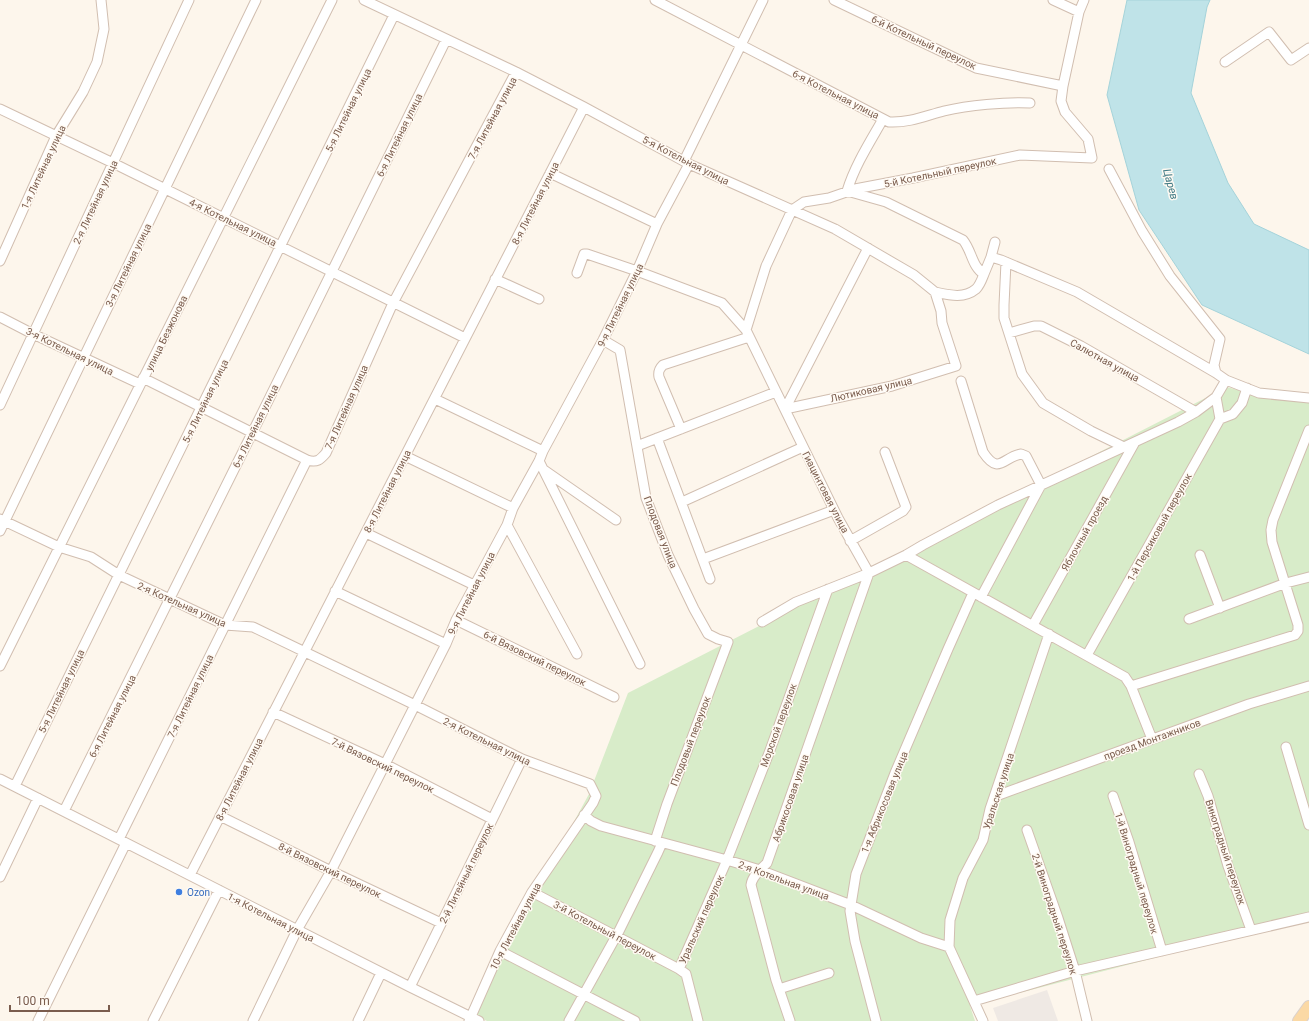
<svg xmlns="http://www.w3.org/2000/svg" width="1309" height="1021" font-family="Roboto,sans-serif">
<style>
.industrial{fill:#efe9e4}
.green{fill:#d8ecc9}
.water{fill:#bfe3e8;stroke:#a5d3da}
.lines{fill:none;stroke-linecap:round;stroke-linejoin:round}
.minor-casing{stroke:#d1beb0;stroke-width:11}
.major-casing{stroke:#dad1cd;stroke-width:14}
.minor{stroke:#fff;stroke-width:9}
.major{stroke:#fbd9a5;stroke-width:12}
.shop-dot{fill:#3f7fe0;stroke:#fffaf3;stroke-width:1.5}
.labels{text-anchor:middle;stroke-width:3;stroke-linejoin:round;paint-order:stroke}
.street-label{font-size:10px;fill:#7a5c4d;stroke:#fffaf3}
.shop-label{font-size:10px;fill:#366cbe;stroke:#fffaf3;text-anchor:start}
.water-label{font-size:11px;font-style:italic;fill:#437c86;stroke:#fffaf3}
</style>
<rect width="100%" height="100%" fill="#fdf6ec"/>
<!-- industrial -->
<path class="industrial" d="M1047,990l11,31h-60l-5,-13z"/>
<!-- green -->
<path class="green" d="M1227,387l43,12 39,3v516l-333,86 -6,2 5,15h-488l-17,-8 119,-219 39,-101z"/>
<!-- water -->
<path class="water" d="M1127,0h83l-3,7 -16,86 37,90 26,41 55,26v104l-107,-49 -63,-95 -32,-115z"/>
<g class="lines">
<!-- minor casing -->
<g class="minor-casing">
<path id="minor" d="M364,0l152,72 68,35 105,57 146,65 79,46 21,17 6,19 1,12 14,43 -64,20 -107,23
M655,0l234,122c20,1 36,-6 55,-11 25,-6 61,-9 86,-8
M834,0l142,68 87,18
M1053,0l26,12
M1225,62l44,-30 22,28 18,-12
M0,109l113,54 352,175
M883,119c-13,23 -28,46 -36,72l39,11 77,38c9,11 9,27 21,34 -2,5 -4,11 -8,15 -12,10 -27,6 -41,3
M684,161l79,-161
M1109,169l33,62 28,45 50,63 -6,26 2,8 10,7 33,13 50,5
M550,173l107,51
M991,257l4,-15
M0,261l56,-125 27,-44 14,-30 7,-33 -3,-29
M1006,262l-2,43v13l18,56 21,29 48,28 33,16
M577,273l7,-19h3l50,17 85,32 24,27 92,188 31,55
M984,274l7,-17 10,3 76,32 139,81
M495,279l44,20
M0,317l33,17 107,50
M746,330l20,-64 26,-56 12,-8 25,-4 26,-9 58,-11 107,-23 72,3 -4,-19 -23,-27 -4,-11 2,-15 16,-74 5,-12
M1009,333l25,-7h7l40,20 115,66
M603,340l17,10 26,148 22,57 26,54 14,25 10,5 10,3 -61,162 -12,37
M143,378l164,82
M961,381l22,71c16,24 20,5 38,2l5,2 15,29 -60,112
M435,399l108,52
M0,405l189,-405
M785,409l83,-161
M1220,419l13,-5 9,-11 5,-15
M681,429l-22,-52c-1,-5 0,-8 4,-12l86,-28
M657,438l53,141
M637,446l139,-54
M405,456l108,52
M539,461l101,203
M544,470l72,50
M682,502l121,-55
M0,519l59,28 32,10 28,18 106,50 28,2 162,78 107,54 68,25 6,12 -3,7 -61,89 -32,59 -31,70
M507,525l70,129
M0,531l256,-531
M366,533l108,52
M850,541l53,-30 3,-4 -21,-55
M906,555l219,122 6,9 21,53
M1200,555l20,53
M703,559l131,-49
M335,591l111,53
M1189,619l97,-36 23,-6
M456,620l158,77
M762,622l34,-20 73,-29 37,-18 17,-10 75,-40 180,-83 18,-10 20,-15 10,-17
M1033,625l102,-183
M1087,655l133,-236 -4,-22
M0,666l332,-666
M1131,686l164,-51 3,-4v-6l-26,-83 -1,-12 2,-10 36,-90
M273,712l112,52 107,55
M1286,747l23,78
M1199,774l9,22 20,70 23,64
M0,779l410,208 69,34
M15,786l379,-771
M996,796l253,-92 60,-18
M1113,796l16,46 33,109
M64,811c129,-256 255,-514 382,-771
M584,815l7,6 10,5 126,34 33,10 91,35 70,33 28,9
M220,816l111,55 110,52
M1027,830l31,88 17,53 12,50
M119,839l188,-379c10,3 13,0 19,-7l67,-150 123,-231
M190,875l394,-768
M0,877l38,-79
M532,892l147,77
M500,951l135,70
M410,987l112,-228
M779,989l50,-16
M974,1001l101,-30 234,-54
M38,1021l88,-178
M153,1021l66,-131
M253,1021l44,-91 34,-59 84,-166 31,-61 10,-24 51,-95 6,-17 26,-47 4,-10 60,-111 34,-69 20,-47 32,-60
M358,1021l23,-48
M569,1021l50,-90 39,-79 4,-9
M698,1021l-12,-47 -7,-5 48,-109 42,-107 59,-164
M790,1021l-14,-41 -25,-95c1,-9 10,-16 16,-22l102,-290
M876,1021l-21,-80 -5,-30 6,-37 39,-101 53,-124 25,-56
M983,1021l-34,-74 1,-27 13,-42 20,-38 7,-31 59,-175"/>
</g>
<!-- major casing -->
<g class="major-casing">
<path id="major" d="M1299,1021l10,-14"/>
</g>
<!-- minor -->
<use href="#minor" class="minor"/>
<!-- major -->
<use href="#major" class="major"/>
</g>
<!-- markers -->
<circle class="shop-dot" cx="179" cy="892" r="4"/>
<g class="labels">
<!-- street labels -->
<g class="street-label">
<text transform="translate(924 42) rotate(25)" y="4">6-й Котельный переулок</text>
<text transform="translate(836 94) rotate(27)" y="4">6-я Котельная улица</text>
<text transform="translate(348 110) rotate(-64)" y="4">5-я Литейная улица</text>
<text transform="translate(492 118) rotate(-62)" y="4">7-я Литейная улица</text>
<text transform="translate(399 135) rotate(-64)" y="4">6-я Литейная улица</text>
<text transform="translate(686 160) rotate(27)" y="4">5-я Котельная улица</text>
<text transform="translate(43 167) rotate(-65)" y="4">1-я Литейная улица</text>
<text transform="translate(940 172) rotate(-12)" y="4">5-й Котельный переулок</text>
<text transform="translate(95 202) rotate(-65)" y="4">2-я Литейная улица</text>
<text transform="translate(535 203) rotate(-63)" y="4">8-я Литейная улица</text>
<text transform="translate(233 222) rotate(26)" y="4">4-я Котельная улица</text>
<text transform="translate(128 265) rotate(-64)" y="4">3-я Литейная улица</text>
<text transform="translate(620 305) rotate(-64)" y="4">9-я Литейная улица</text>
<text transform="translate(166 333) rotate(-64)" y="4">улица Безжонова</text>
<text transform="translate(70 351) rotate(26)" y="4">3-я Котельная улица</text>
<text transform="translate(1105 360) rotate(29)" y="4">Салютная улица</text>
<text transform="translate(871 389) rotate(-13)" y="4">Лютиковая улица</text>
<text transform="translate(205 401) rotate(-64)" y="4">5-я Литейная улица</text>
<text transform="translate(346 407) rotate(-66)" y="4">7-я Литейная улица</text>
<text transform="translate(255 426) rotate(-64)" y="4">6-я Литейная улица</text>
<text transform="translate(387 491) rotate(-63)" y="4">8-я Литейная улица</text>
<text transform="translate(826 492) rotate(63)" y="4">Гиацинтовая улица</text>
<text transform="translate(1159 527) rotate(-61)" y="4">1-й Персиковый переулок</text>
<text transform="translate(661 532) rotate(69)" y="4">Плодовая улица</text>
<text transform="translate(1084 533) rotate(-61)" y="4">Яблочный проезд</text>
<text transform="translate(471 593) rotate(-63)" y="4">9-я Литейная улица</text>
<text transform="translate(182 604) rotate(24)" y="4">2-я Котельная улица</text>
<text transform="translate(535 658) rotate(26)" y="4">6-й Вязовский переулок</text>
<text transform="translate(61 691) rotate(-64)" y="4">5-я Литейная улица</text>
<text transform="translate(190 696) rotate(-64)" y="4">7-я Литейная улица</text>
<text transform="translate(112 716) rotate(-63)" y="4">6-я Литейная улица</text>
<text transform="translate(778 725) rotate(-70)" y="4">Морской переулок</text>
<text transform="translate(1152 739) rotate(-20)" y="4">проезд Монтажников</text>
<text transform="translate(487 741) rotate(26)" y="4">2-я Котельная улица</text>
<text transform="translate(690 741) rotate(-69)" y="4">Плодовый переулок</text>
<text transform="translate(383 765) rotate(26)" y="4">7-й Вязовский переулок</text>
<text transform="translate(239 779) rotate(-63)" y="4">8-я Литейная улица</text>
<text transform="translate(998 791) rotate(-72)" y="4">Уральская улица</text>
<text transform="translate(790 798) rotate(-71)" y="4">Абрикосовая улица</text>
<text transform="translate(884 802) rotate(-68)" y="4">1-я Абрикосовая улица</text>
<text transform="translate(1226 852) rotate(72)" y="4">Виноградный переулок</text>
<text transform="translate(330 870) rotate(26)" y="4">8-й Вязовский переулок</text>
<text transform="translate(466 873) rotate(-64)" y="4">2-й Литейный переулок</text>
<text transform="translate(1137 873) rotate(73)" y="4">1-й Виноградный переулок</text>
<text transform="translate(784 880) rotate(20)" y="4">2-я Котельная улица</text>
<text transform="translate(1055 914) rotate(72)" y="4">2-й Виноградный переулок</text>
<text transform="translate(271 917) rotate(27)" y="4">1-я Котельная улица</text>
<text transform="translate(701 919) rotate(-66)" y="4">Уральский переулок</text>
<text transform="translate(515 926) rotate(-62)" y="4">10-я Литейная улица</text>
<text transform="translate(605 930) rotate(28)" y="4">3-й Котельный переулок</text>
</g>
<!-- shop labels -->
<g class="shop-label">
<text x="187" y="896">Ozon</text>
</g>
<!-- water labels -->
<g class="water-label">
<text transform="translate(1171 184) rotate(75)" y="4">Царев</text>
</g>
</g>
<!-- scale -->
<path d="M10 1005v6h99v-6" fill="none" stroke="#7a5c4d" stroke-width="2"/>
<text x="16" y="1005" font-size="12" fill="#7a5c4d" stroke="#fffaf3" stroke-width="3" paint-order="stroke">100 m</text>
</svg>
